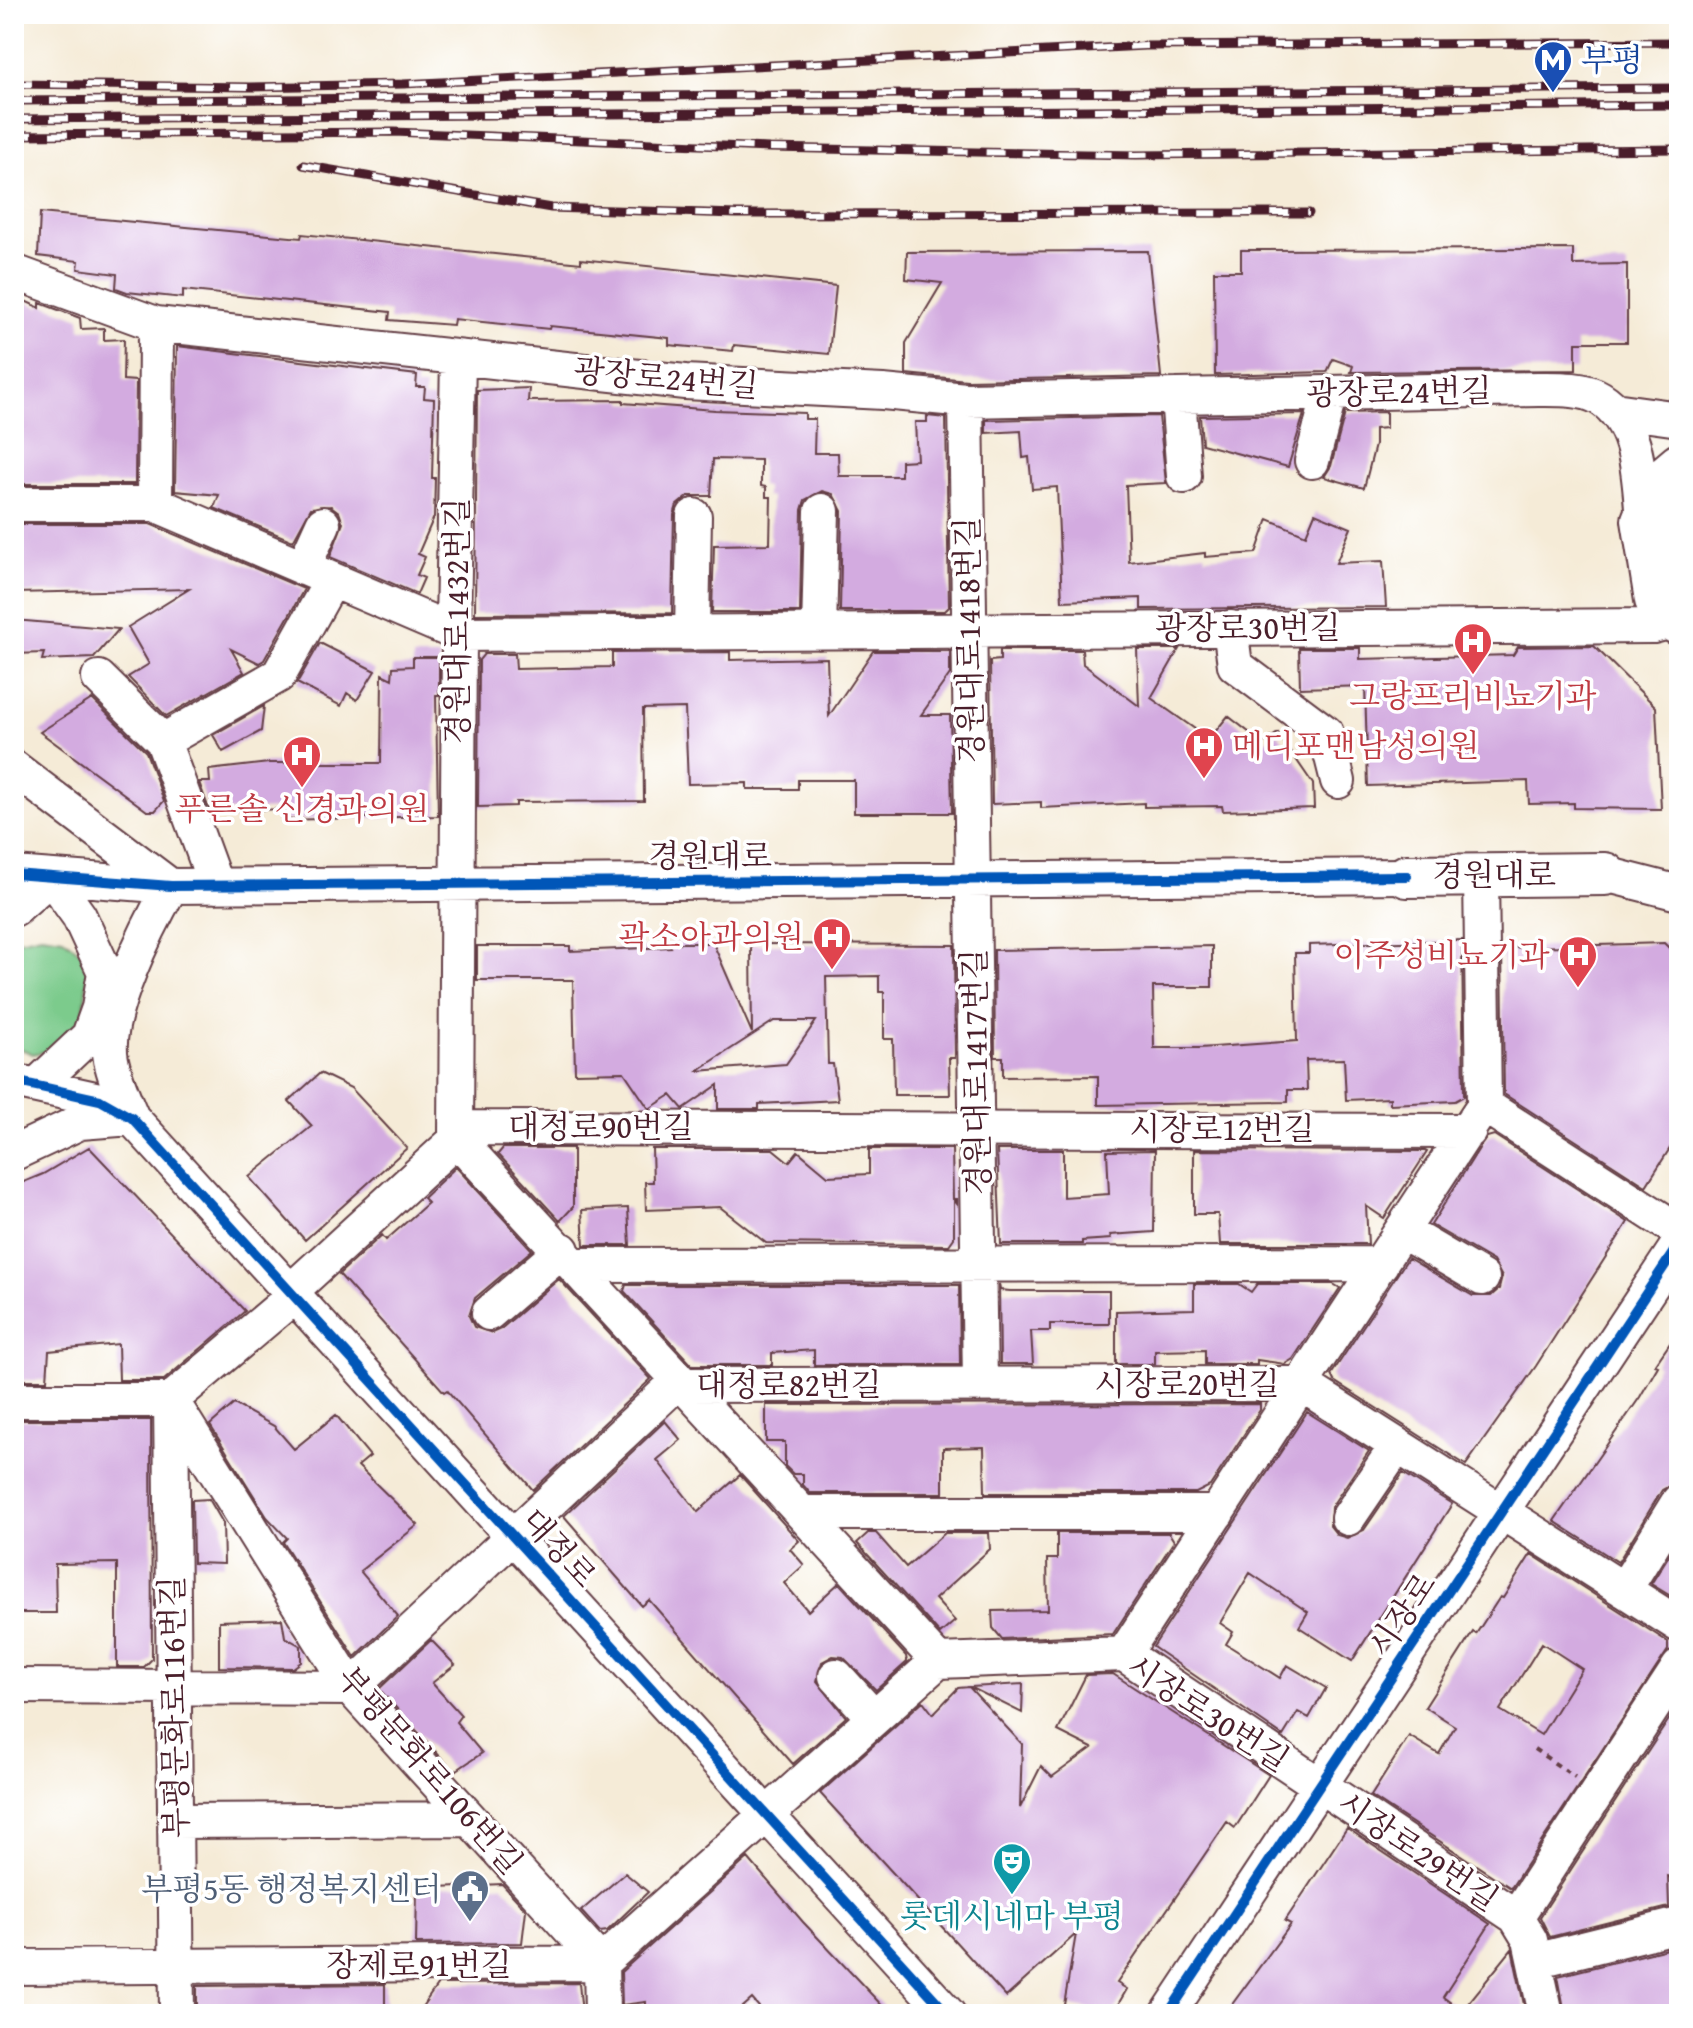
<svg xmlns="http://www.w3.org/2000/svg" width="1693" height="2028" font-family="'Gentium Book Plus','Noto Serif KR',serif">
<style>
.green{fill:#7ccb8c;stroke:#63755c;stroke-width:2}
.building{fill:#d3abe0;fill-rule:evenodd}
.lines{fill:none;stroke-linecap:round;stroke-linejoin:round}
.minor-casing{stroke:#643e45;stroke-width:38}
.major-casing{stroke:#643e45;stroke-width:46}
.path{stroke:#643e45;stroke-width:4;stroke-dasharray:6 6;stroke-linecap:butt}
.minor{stroke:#fff;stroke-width:34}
.major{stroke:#fff;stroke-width:42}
.rail-casing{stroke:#4a1f2b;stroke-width:9}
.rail{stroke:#fff;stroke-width:6;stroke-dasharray:18;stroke-linecap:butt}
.cycleway-casing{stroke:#fff;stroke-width:15}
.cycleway{stroke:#0057b8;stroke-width:10}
.labels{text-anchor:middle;stroke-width:7;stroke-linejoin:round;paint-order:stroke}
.transit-label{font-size:32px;fill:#164399;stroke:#fff;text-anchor:start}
.street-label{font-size:32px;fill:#4a1f2b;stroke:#fff}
.health-label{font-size:32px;fill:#be3a42;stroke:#fff}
.service-label{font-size:32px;fill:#4e5e75;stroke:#fff;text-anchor:end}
.culture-label{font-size:32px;fill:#0d838f;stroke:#fff}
</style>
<rect width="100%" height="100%" fill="#fff"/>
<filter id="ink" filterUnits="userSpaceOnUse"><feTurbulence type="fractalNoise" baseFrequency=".0125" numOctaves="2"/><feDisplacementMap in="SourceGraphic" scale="16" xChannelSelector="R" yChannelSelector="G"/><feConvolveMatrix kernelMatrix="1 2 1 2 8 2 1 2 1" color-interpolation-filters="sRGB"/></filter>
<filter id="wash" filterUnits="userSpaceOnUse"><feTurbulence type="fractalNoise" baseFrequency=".006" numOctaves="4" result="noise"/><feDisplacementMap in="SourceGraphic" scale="32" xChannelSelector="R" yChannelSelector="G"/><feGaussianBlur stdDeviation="1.8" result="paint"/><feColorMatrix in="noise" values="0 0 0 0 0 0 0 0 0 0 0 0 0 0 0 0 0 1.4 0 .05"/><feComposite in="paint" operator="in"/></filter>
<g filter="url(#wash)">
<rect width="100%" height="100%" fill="#f5ebd7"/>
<!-- green -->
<path class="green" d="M41,935l22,3 26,21 -6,62 -29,29 -21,4 -19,-8v-105z"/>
<g id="blocks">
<!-- building -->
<path class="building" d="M40,213l261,25 1,-4 279,29v-4l255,27 -7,68 -95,-9 -1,6 -64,-6v-7l-119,-12 -1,3 -95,-10 -1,6 -64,-5 1,-8 -207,-22v8l-56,-6 -11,-4 1,-14 -39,-5 1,-8 -41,-5z
M1573,249v16l54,-1v78h-51v28l-225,2 2,-6 -20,-7 -6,13 -112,3 -1,-104h27v-21z
M1148,251l13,125 -194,4 -61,-6v-31l36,-60 -36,-4 1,-27z
M14,296l26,12v-5l40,15 1,11 23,-1v12l20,-1 -1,41 13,1 -1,103h-121z
M177,346l240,29 -1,12h9l-1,11 10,1 -2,79h3l-1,39 -16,37 7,3 -8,18 7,3 -7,16 -87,-37 13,-34 -4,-11 -8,-6 -20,2 -18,33 -79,-33 5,-13 -44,-4z
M529,388l-1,13 95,-1v3l92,7 90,3v6h10l-1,34h24l1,23h62v-15l16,-1 -2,-38h12v-6l19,2 3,189 -4,4h-105l2,-100 -9,-17 -11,-3 -17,9 -3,10 -2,102h-88l2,-67 56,-1 1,-47h-5v-10l-5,-1v-26l-48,-1 -2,37h-23l-11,9 -3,10 -2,98 -197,1 2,-224z
M1386,412v16l-11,1v16l-11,43 -40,-11 7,-11 14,-53z
M1304,414l-16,53 -86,-23 -2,-28z
M1159,416l7,67 -40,2 3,77 76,-9v4l51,-4 12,-34 38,16 9,-22 36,15 -15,35 47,-2 3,46 -245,2v-11l-79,3 -5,-114 -25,2 -3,-32 -6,1 -2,-27 -35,2v-13z
M14,524h136l154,65 -40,71 -5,3 -28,-14 13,23 -78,44 -38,-39 21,-13 -21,-37 61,-38 -175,4z
M14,620l105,9 -25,29 -52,2 2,-7 -30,1z
M320,643l55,28 -18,29 -10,-7 -6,13 -44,-23z
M1594,646l62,61 5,102 -87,-1v-5l-45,1 -1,-23 -160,5 -3,-100 -65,2 -1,-40h61v11l153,-4 5,-8z
M1137,649h42l-28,49 54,38 5,2 18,-22 35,27 15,-10 35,51 1,24 -91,3 -1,-5 -78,1v-4l-103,5v-6l-49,2 -2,-143 10,-1v-10h82l1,14 56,42z
M873,651h77v23l-29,41h29l2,98h-98v-33h-56v9h-51v-6l-59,1 -3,-76 -42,1 1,92 -128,1v4l-38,1 1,-147 5,-6h31l1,15 96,-2v-14l118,-1v8l97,-2 2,58z
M413,657h26v38h-3l2,121 -155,4v-11l-73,3 -11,-30h11l-1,-12 60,-7h112l1,-89 10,5 1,-12 20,-1z
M92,699l54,53 18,49 -9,10h-8l-107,-79z
M264,706l-3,25 -38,21 -10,-17z
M1462,940l2,156 -9,5 -65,3v-6l-44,2 -2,-41 -38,1 1,30h-19v12l-190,3v-29l-95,1v-20h-8l-1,-107 218,-4v41h-59l1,61h46l97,-7 -2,-88h14v-8z
M669,943h44l39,90 -1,-89 203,1 1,113h-6l1,37h-56l-1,-56h-9v-47h-5v-16l-53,1 2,87h5l5,36 -79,4v5h-41v-24l-35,24 -12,-14 -22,14 -25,-37 -49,1 -2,-93h-96v-34h93v5l101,-4zM774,1021h42l-30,43 -89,7z
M1664,943l15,15v176l-33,52 -142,-92 -2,-146z
M320,1073l31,15 56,60 -102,92 -56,-63 63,-51 -23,-25z
M1494,1135l134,87 -92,144 -70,99 -132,-84 -3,-6 77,-117 65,38h18l8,-7 3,-12 -9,-16 -62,-36 49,-78 7,-10z
M89,1147l156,164 -81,69h-45l-1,-36 -69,7 -2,29h-33v-194l29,-12z
M503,1148h70v59l-13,14 -62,-67z
M652,1149h121l16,13 9,-11 30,25 41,-2v-25h83l1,50h4v5l-3,-4v38l-5,7 -183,-2 -46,-36 -74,3 -1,-28h8z
M997,1150h66v47l46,-3 -2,-43 48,-1 -1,82 -44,3 1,4 -29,2v3h-81z
M1194,1150l231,1 2,1 -43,66 -18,-12 2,38h-148l-2,-30h-24z
M456,1167l76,83 -57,48 -6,18 5,11 18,6 9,-4 58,-50 92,100 -118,111 -86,-100 -3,2 -105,-118 43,-39 4,5 42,-37 -5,-5z
M628,1208l2,37h-46l-2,-35z
M999,1284l1,6 10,1h99v33h-59v7h-19l2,33h-33z
M1194,1284h45l12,8 6,-8h76l7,4 -47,71 -8,5 -28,-4v4h-52v-14l-50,1v13h-39v-53l78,-2z
M626,1285h333l1,80h-146v-15l-42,3v12h-80l-68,-74z
M1679,1330v151l-17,9 -44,72 -64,-41 86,-124 18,-31 -3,-1z
M234,1404l40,22 20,23 42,-34 34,41 -12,10 60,59 -58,46 38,45 -43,41 -72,-115 4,-4 -20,-21 -57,-92z
M1260,1404v6l-50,76 -14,7h-211l-1,-46 -41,1v45h-133l-7,-8v-11h-10l-8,-8v-24h-19v-37z
M1307,1412l62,39 -38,56 -1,19 7,9 10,3 17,-8 39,-57 49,31 -100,157 -53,-34 9,-15 -58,-39 -30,50 13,9 -7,12 54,34 7,-13 39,23 -17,30 -11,-6 -15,24 -130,-89z
M14,1420h137l1,239 -8,8h-27v-104l-62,1 1,49h-42z
M665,1421l16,19 -24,20 41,52 42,-37 59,66 -9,8 14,16 -20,18 24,28 31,-28 67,73 1,6 -31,28 -33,-33 -10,-1 -11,6 -5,19 29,36 -53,47 -144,-164 -7,6 -78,-90z
M209,1499l14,24 1,41 -31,-1 -1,-63z
M868,1533h8l30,34 39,-34h44l1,16 -55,50 20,22 -15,13 -83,-91z
M1057,1533h112l5,8 -61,93 -111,5 -9,-11 -1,-17 56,-1 -1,-51h10z
M1679,1539v62l-28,-17z
M1531,1554l137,88v8l-157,238 -140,-92 38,-60 30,18 16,-28 -30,-19 48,-75 3,2 24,-37 3,1zM1542,1643l40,26 -41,66 -41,-25z
M282,1619l3,18 16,9v16l-8,6 -74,-1v-46z
M431,1640l24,25 -23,18 29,32 -5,7 26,31 -28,19 -75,-83z
M1113,1674l156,101 -34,53 -8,-6 -110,161 10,6 -14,24 -49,-8 12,-71 -70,63 -186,-204 103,-92 10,13 25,-26 11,-1 53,57 -2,64 21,-42 11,11 40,-29 -34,-17 28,-56z
M1023,1684l-1,29 -52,-26z
M1679,1704v178l-11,-6 1,31 -119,30 -10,-20z
M1347,1828l143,96 -47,73 19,14 50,-62 14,65h-217l-11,-8 -5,8h-68l66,-90 -6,-3z
M748,1858l55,64 87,92h-125l-13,-15 -17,15h-89v-12l-24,3 -1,-33z
M625,1873l23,19 -41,39 -7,1 -19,-21z
M502,1884l24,26 -4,33 -106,1 1,-56z
M1679,1946v58l-43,10h-71l-7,-38z
M579,1983l3,31h-165l21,-30z
M385,1984v30h-188v-28z"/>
</g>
</g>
<g filter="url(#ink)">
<use href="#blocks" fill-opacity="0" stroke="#643e45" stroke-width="2"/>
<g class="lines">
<!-- minor casing -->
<g class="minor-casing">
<path id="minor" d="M14,272l142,52 529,58 198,10 83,8 572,-11c19,0 46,-1 62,9 40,25 39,81 43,122
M458,358l-5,266 6,10 -3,504 482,523
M1178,396l6,80
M966,400l14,984
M1614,410l65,9
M1312,461l18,-68
M14,504h141l304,130 1194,-8 23,-6
M155,504l1,-180
M303,568l20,-44
M1675,572l-4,-31 8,-32
M1230,628l5,37 91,68 12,48
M819,632l3,-121
M692,633l2,-117
M99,678l64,63 53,145
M163,741l116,-66 53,-95
M14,768l156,118
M14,874l157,12 1236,-10
M1605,874l74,19
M14,909l37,-32
M14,1081l86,19 32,18 816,896
M37,1085l52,-49 10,-28 6,-36 -26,-56 -28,-39
M1484,1105l195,126
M132,1118c-8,-19 -17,-38 -21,-58 -9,-44 38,-135 60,-174
M14,1153l66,-31 52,-4
M1402,1231l80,47
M575,1265l806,-1
M290,1292l179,-164 1000,3
M489,1313l73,-63
M14,1400h157l123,-104
M171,1400l180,288 250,275 1,51
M171,1400l6,614
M802,1513h415
M1348,1518l49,-72
M1624,1590l55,-89
M1124,1654l360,-549 -3,-230
M836,1676l38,42
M14,1686l337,2 319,-299 15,-4 616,-1 378,241
M175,1821l295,-2
M1516,1917l163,-250
M1535,1961l144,-36
M14,1967l587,-4 337,-302 186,-7 392,263 14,23 16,74
M1168,2014l511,-770"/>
</g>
<!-- major casing -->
<g class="major-casing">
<path id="major" d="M1679,465l-13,11 -23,44 13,80 23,24
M1407,876l198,-2"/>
</g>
<!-- path -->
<path class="path" d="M1534,1749l41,28"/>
<!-- minor -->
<use href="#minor" class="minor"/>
<!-- major -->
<use href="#major" class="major"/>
<!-- rail casing -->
<g class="rail-casing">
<path id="rail" d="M14,84l236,3 153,-3 742,-38 534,-4
M14,101l1665,-13
M14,119l1665,-14
M14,135l380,-3 375,16 367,7 543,-6
M303,165l248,43 186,6 572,-1"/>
</g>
<!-- rail -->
<use href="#rail" class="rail"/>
<!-- cycleway casing -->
<g class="cycleway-casing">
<path id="cycleway" d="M14,874l157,12 1236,-10
M14,1081l86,19 32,18 816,896
M1168,2014l511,-770"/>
</g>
<!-- cycleway -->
<use href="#cycleway" class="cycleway"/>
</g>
</g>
<!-- icons -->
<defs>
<g id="metro-pin" transform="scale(2)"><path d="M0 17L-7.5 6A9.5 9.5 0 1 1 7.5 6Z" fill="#1a4fb4" stroke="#fff"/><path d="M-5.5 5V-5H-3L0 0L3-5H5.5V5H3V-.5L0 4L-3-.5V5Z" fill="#fff"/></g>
<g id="hospital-pin" transform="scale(2)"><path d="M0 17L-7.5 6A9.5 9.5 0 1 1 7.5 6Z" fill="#e0444e" stroke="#fff"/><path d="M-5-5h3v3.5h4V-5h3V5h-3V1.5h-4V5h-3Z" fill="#fff"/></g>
<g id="theatre-pin" transform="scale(2)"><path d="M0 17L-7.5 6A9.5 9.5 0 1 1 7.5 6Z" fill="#0f9aa8" stroke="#fff"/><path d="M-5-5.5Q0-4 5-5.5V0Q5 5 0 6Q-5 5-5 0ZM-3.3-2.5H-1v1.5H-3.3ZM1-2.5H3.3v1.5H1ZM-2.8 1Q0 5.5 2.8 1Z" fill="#fff"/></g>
<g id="civic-pin" transform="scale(2)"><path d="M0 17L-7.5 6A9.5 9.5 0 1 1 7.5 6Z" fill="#5c6f8a" stroke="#fff"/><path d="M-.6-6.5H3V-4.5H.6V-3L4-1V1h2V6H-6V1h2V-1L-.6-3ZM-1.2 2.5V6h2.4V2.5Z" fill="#fff"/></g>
</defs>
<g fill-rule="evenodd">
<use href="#metro-pin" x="1553" y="60"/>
<use href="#hospital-pin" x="1473" y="642"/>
<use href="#hospital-pin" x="1204" y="746"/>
<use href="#hospital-pin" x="302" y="755"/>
<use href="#hospital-pin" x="832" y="937"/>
<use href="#hospital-pin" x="1578" y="955"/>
<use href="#theatre-pin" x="1012" y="1862"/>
<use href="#civic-pin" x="470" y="1889"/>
</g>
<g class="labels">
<!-- transit labels -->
<g class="transit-label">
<text x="1581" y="71">부평</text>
</g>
<!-- street labels -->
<g class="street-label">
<text transform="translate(666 378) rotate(5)" y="11">광장로24번길</text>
<text transform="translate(1399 392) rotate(-1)" y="11">광장로24번길</text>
<text transform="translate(457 621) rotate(-90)" y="11">경원대로1432번길</text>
<text x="1248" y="639">광장로30번길</text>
<text transform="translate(969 640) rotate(-91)" y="11">경원대로1418번길</text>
<text x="710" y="867">경원대로</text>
<text x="1494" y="886">경원대로</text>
<text transform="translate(976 1072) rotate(-91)" y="11">경원대로1417번길</text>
<text x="601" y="1138">대정로90번길</text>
<text x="1222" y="1140">시장로12번길</text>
<text x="1187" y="1395">시장로20번길</text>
<text x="789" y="1396">대정로82번길</text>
<text transform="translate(559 1548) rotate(48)" y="11">대정로</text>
<text transform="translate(1402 1615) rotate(-56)" y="11">시장로</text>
<text transform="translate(174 1707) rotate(-91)" y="11">부평문화로116번길</text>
<text transform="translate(1208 1713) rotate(33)" y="11">시장로30번길</text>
<text transform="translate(430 1770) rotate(49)" y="11">부평문화로106번길</text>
<text transform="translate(1418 1851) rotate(34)" y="11">시장로29번길</text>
<text x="419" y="1976">장제로91번길</text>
</g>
<!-- health labels -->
<g class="health-label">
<text x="1473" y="707">그랑프리비뇨기과</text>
<text x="1232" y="757" text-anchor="start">메디포맨남성의원</text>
<text x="302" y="820">푸른솔 신경과의원</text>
<text x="804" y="948" text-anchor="end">곽소아과의원</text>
<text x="1550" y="966" text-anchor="end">이주성비뇨기과</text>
</g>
<!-- service labels -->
<g class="service-label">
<text x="442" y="1900">부평5동 행정복지센터</text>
</g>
<!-- culture labels -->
<g class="culture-label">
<text x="1012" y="1927">롯데시네마 부평</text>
</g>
</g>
<!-- margin -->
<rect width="1693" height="2028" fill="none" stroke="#fff" stroke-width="48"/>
</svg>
